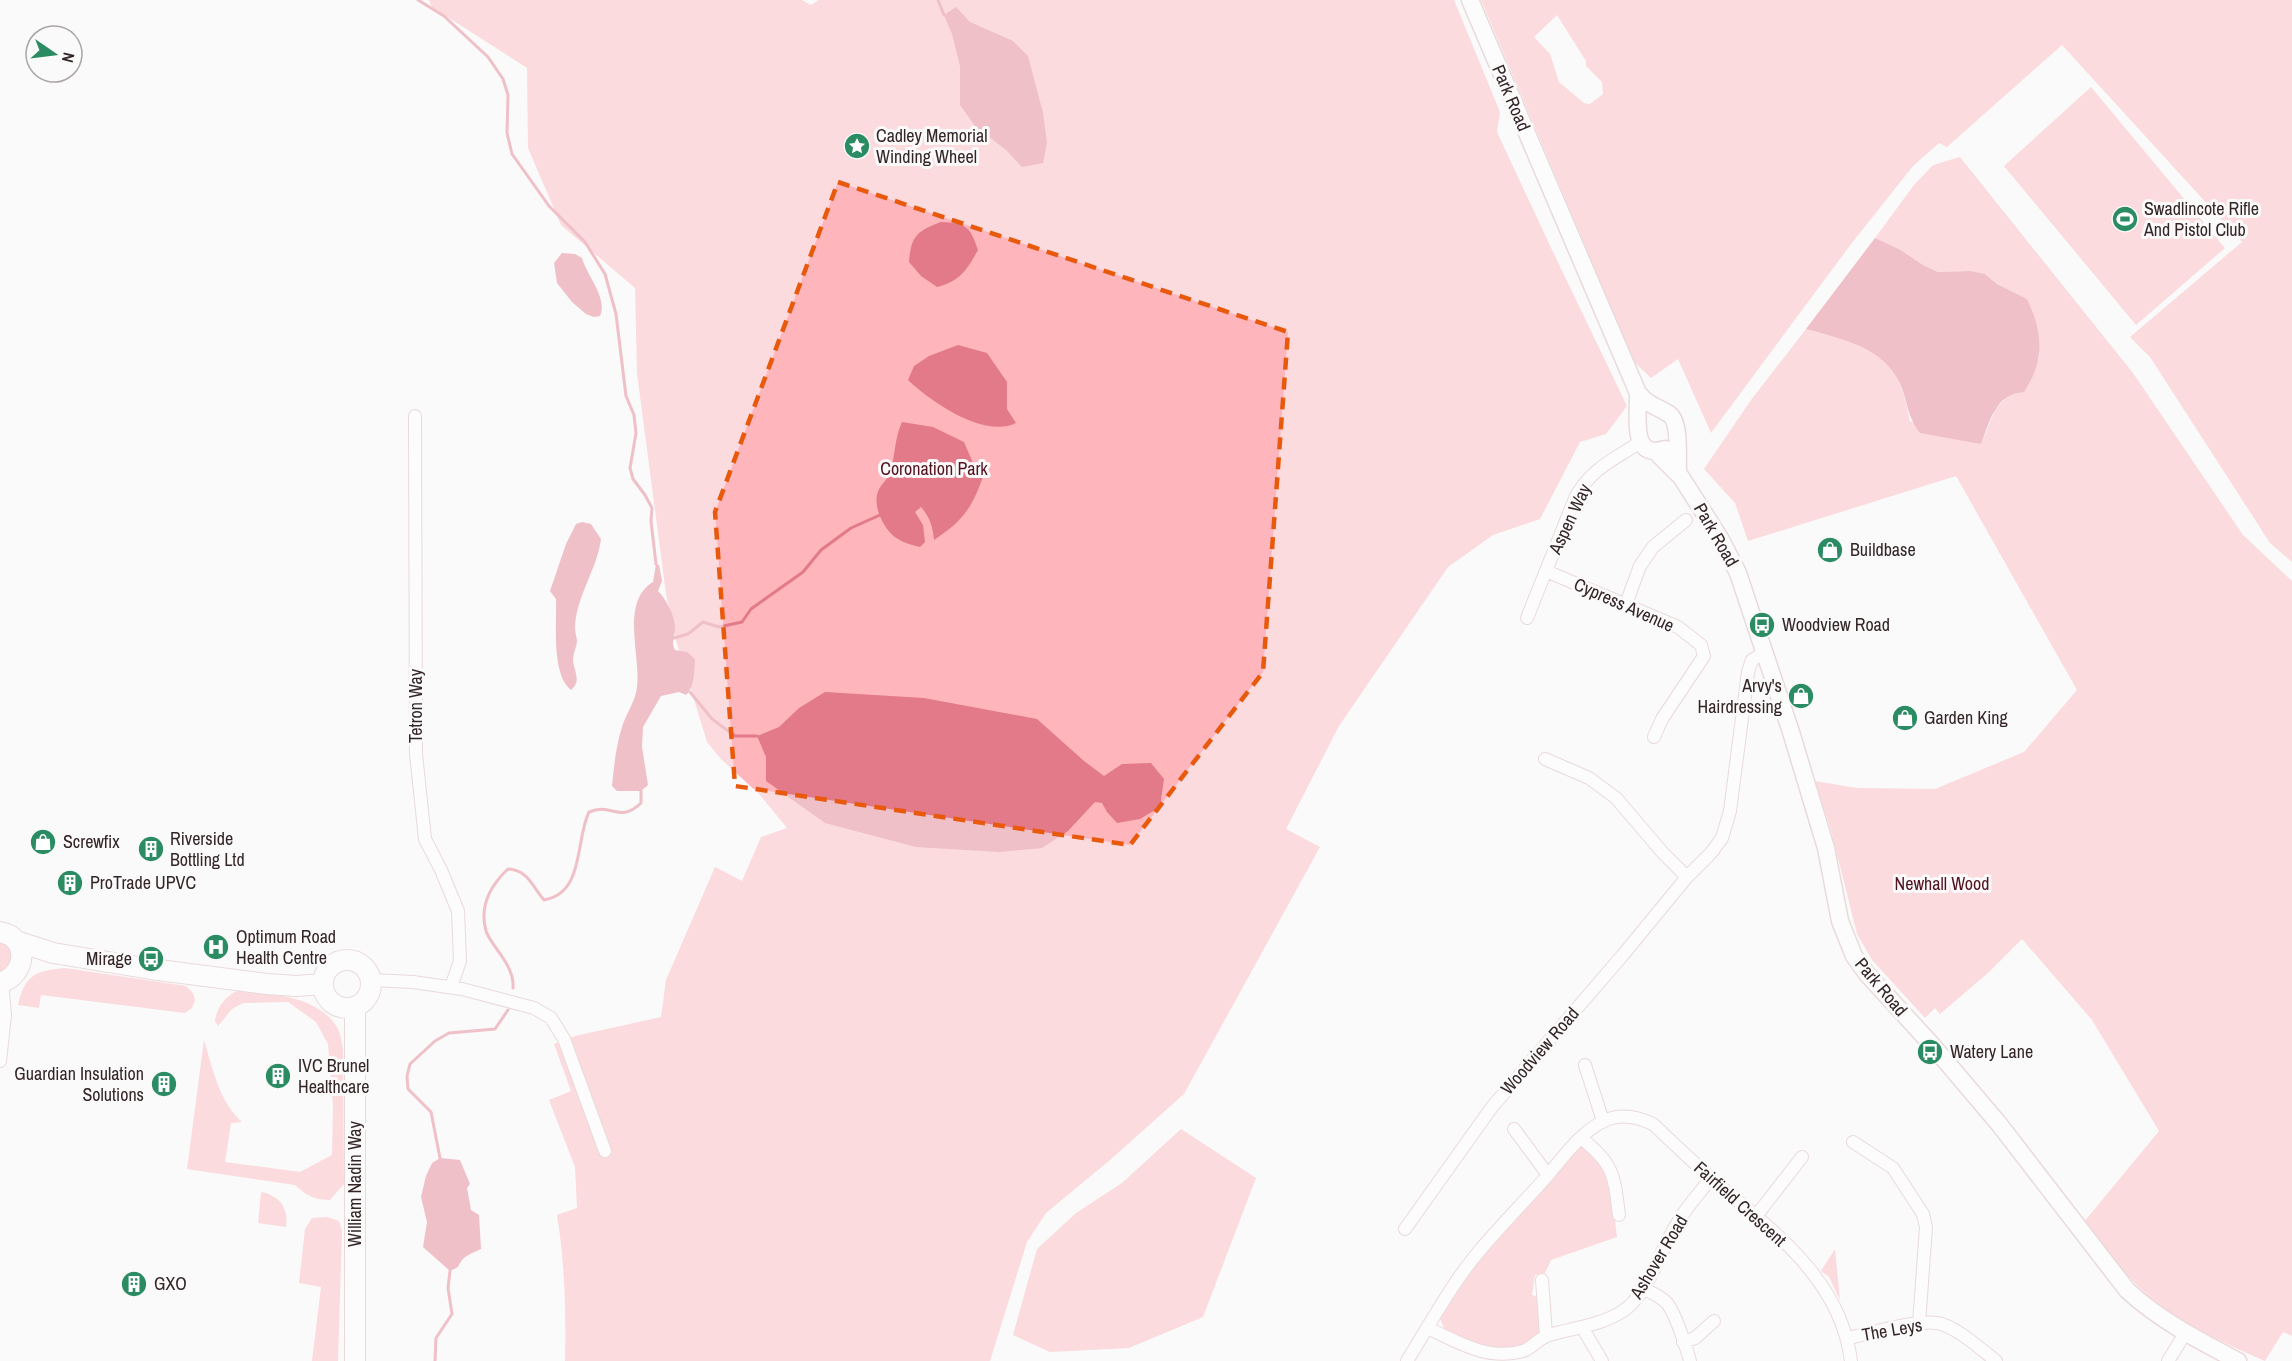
<svg xmlns="http://www.w3.org/2000/svg" width="2292" height="1361" font-family="'Archivo Narrow',sans-serif">
<style>
.green{fill:#feb5bc;fill-rule:evenodd}
.water{fill:#e27a89}
.lines{fill:none;stroke-linecap:round;stroke-linejoin:round}
.stream{stroke:#e27a89;stroke-width:3}
.street-casing{stroke:#d8b2b6;stroke-width:14}
.secondary-casing{stroke:#d8b2b6;stroke-width:19}
.primary-casing{stroke:#d8b2b6;stroke-width:22}
.street{stroke:#fff;stroke-width:12}
.secondary{stroke:#fff;stroke-width:16}
.primary{stroke:#fff;stroke-width:20}
.marked{fill:none;stroke:#e8590c;stroke-width:4.5;stroke-dasharray:12 8;stroke-linejoin:round}
.labels{text-anchor:middle;stroke-width:6;stroke-linejoin:round;paint-order:stroke}
.street-label{font-size:18px;fill:#342527;stroke:#fafafa}
.poi-label{font-size:18px;fill:#342527;stroke:#fafafa;text-anchor:start}
.park-label{font-size:18px;fill:#531221;stroke:#fafafa}
</style>
<rect width="100%" height="100%" fill="#fafafa"/>
<!-- green -->
<path class="green" d="M429,0h373l9,5 8,-5h635l46,112 -3,20 56,120 74,154 -21,28 -26,8 -40,77 -47,16 -45,32 -109,159 -53,103 34,18 -136,247 -74,66 -64,53 -19,29 -37,119h-425c1,-48 0,-98 -8,-146l20,-7 -2,-41 -26,-67 22,-9 -17,-47 21,-8 86,-19 5,-37 49,-113 27,14 19,-44 26,-9 -27,-33 -39,-36 -14,-17 -30,-98 -11,-50 -29,-221 -2,-85 -74,-63 -33,-77 -1,-80 -95,-61z
M1481,0h811v562l-22,-19 -120,-186 -20,-20 112,-95 -180,-197 -115,102 -8,-4 -26,23 -62,78 -140,189 -33,-74 -27,19 -16,-15zM1557,15l29,46v5l16,16 1,12 -13,10 -6,-1 -25,-21 -9,-28 -16,-17z
M2091,87l134,161 -89,77 -132,-159z
M1960,157l173,216 110,162 49,46v755l-9,-4 -18,29c-37,-16 -74,-33 -106,-57 -30,-22 -53,-53 -75,-82l75,-91 -67,-111 -70,-81 -33,33 -49,42 -5,-6 -10,10 -53,-58 -15,-26 -26,-104 -16,-49 42,7 78,1 89,-37 53,-62 -121,-214 -208,65 -13,-38 -31,-34 47,-69 55,-71c33,10 76,16 92,51 6,12 9,27 12,41l71,23 15,-36 15,-15 28,-35 -1,-26 -11,-33 -30,-15 -12,-10 -14,-3 -33,1 -15,-7 -24,-16 -24,-11 39,-53 19,-20z
M0,940l11,7 3,16 -14,11z
M65,968l121,18 7,7 2,7 -3,8 -7,5 -144,-18 -2,13 -21,-3c7,-31 18,-34 47,-37z
M239,990c33,3 84,7 100,41 2,6 3,13 4,19l1,134 -14,16c-16,0 -24,-5 -35,-15l-108,-16 17,-129c9,30 15,61 38,82l-11,1 -6,39 75,10 32,-17 1,-49 -5,-62 -12,-22 -28,-20 -45,1 -11,6 -14,17 -3,-5c2,-15 11,-25 24,-31z
M1181,1129l75,49 -53,139 -74,31 -79,4 -37,-17 24,-86 39,-36 46,-30z
M1584,1143l26,35 7,59 -66,23 -6,13 -10,2 -3,20 8,3 -1,38c-37,24 -59,12 -94,-6l-5,-11 37,-58z
M261,1192c18,3 28,16 25,35l-28,-4z
M327,1217l12,4 3,10 -4,130h-26l9,-74 -22,-4 6,-54 7,-11z
M1835,1249l5,51 -11,-23 -8,-6z"/>
<!-- water -->
<path class="water" d="M956,7l14,15 43,19 15,15 15,57 4,30 -4,20 -21,4 -16,-17 -31,-24 -15,-21v-39l-8,-32 -8,-19z
M941,222c25,1 29,4 37,28 -11,20 -18,31 -41,37l-16,-11 -12,-14c2,-26 8,-31 32,-40z
M1875,238l24,11 24,16 15,7 33,-1 14,3 12,10 30,15c16,34 18,61 -3,93 -29,2 -34,29 -43,52l-61,-11c-15,-19 -12,-36 -23,-55 -19,-33 -57,-39 -91,-49z
M562,253l13,1 7,4c5,18 26,40 18,58l-6,1 -8,-3 -14,-12 -15,-19 -3,-20z
M958,345l29,8 20,29v27l9,14c-32,16 -86,-22 -108,-43l6,-14 15,-10z
M902,422l31,5 31,15 9,21 11,11c-12,34 -20,46 -50,66 -1,-12 -4,-23 -13,-33l-6,5 8,13 2,17 -5,5c-8,-2 -16,-4 -22,-8 -13,-7 -24,-30 -21,-44 1,-9 11,-15 14,-24 4,-17 4,-34 11,-49z
M582,522l9,2 10,15c-4,31 -25,57 -26,89 0,5 2,9 2,14 -1,6 -4,12 -4,18 1,12 9,21 -2,30 -20,-16 -14,-67 -15,-91l-6,-8 16,-47 10,-20z
M656,564l3,1 3,16 -4,10c9,9 18,27 17,40 -1,7 -4,12 0,19l12,2 8,7c-1,11 0,28 -9,36l-7,-3 -18,4 -18,31 -1,20 6,38 -7,6h-24l-5,-5c2,-20 4,-40 10,-59 4,-13 14,-27 15,-40 4,-32 -17,-85 16,-105z
M825,692l99,6 113,21 47,42 20,15 18,-12 29,-1 13,16 -4,28 -20,12 -23,4 -10,-11 -5,-9 -7,-1 -27,29 -26,17 -43,4 -83,-5 -91,-24 -59,-42v-24l-9,-21 22,-9 20,-19z
M440,1158l20,2 10,24 -3,4 4,22 8,5 2,34c-10,5 -18,6 -23,18l-8,4 -27,-24 4,-25 -6,-25 5,-21 6,-13z"/>
<g class="lines">
<!-- stream -->
<path class="stream" d="M418,0l26,16 44,41 15,22 5,16 -1,38 5,21 37,52 36,36 20,32 11,40 10,82 8,19 2,18 -6,35 3,11 12,16 7,13 -1,13 5,43
M938,0l6,15
M674,638l14,-4 15,-12 16,5 23,-5 9,-13 52,-37 18,-22 30,-22 29,-13
M690,692l22,27 23,17h22
M513,988c1,-11 -4,-21 -10,-30 -5,-8 -14,-18 -17,-27 -7,-25 5,-46 22,-62 20,1 24,17 36,31 41,-7 31,-60 45,-88 23,-10 30,12 52,-9v-12
M440,1158l-9,-46 -23,-23 -1,-13 3,-12 25,-23 14,-8 46,-4 13,-19
M435,1361l1,-23 16,-24 -4,-26 2,-17"/>
<!-- street casing -->
<g class="street-casing">
<path id="street" d="M415,416l1,338 9,85 16,31 17,41 2,50 -9,26
M1546,571l132,56 23,18 3,11 -42,63 -8,18
M1626,604l14,-38 13,-19 33,-27
M1527,618l49,-122c17,-29 38,-36 64,-54
M1545,759l44,19 27,20 47,55 24,24
M371,980l42,2 49,7 72,19 17,10 13,21 41,112
M0,1061l5,-46 -3,-33
M1585,1065l18,56
M1514,1129l34,46
M1581,1138c33,26 33,37 38,77
M1853,1142l40,26 30,46 3,13 -7,97
M1756,1216l46,-59
M1405,1229l87,-122 130,-151 65,-79 24,-24 11,-15 8,-27 18,-139 4,-12 13,-8
M1542,1280l4,55
M1642,1288c9,4 18,8 25,15 9,12 19,43 23,58
M1582,1327l20,34
M1428,1328c29,14 60,33 95,23 9,-3 16,-13 26,-16 24,-7 53,-10 74,-24 26,-17 38,-64 55,-89 9,-16 22,-29 33,-44
M1848,1338c24,-5 66,-18 89,-15 17,2 45,27 59,38
M1683,1342l12,-4 19,-17
M1407,1361c23,-37 45,-78 73,-111 22,-26 46,-50 68,-75 16,-19 34,-44 56,-54 16,-8 34,-4 49,3 20,19 40,38 60,56 59,50 128,99 138,181
M2168,1361l18,-29"/>
</g>
<!-- secondary casing -->
<g class="secondary-casing">
<path id="secondary" d="M1470,0l168,393c12,14 17,12 31,21 12,8 8,44 9,59
M1638,393c1,20 -9,68 27,56
M1655,451l26,26 39,61 18,35 53,159 35,116 14,73 14,35 13,18 65,71 67,79 128,166c32,30 73,51 111,71"/>
</g>
<!-- primary casing -->
<g class="primary-casing">
<path id="primary" d="M0,932c30,5 27,43 0,51
M16,941l37,12 98,16 116,15 29,2 27,-2
M323 984a24 24 0 1 1 48 0a24 24 0 1 1-48 0Z
M355,1361v-354"/>
</g>
<!-- street -->
<use href="#street" class="street"/>
<!-- secondary -->
<use href="#secondary" class="secondary"/>
<!-- primary -->
<use href="#primary" class="primary"/>
</g>
<!-- marked area -->
<path d="M0 0H2292V1361H0ZM838,182l450,150 -25,340 -133,173 -395,-59 -20,-274z" fill="#fafafa" fill-opacity=".55" fill-rule="evenodd"/>
<path class="marked" d="M838,182l450,150 -25,340 -133,173 -395,-59 -20,-274z"/>
<!-- icons -->
<defs>
<g id="sight-disc" transform="scale(1.35)"><circle r="9.5" fill="#2b8b63" stroke="#fafafa"/><path d="M0-6L1.8-2.2L6-1.7L2.9 1.2L3.7 5.4L0 3.3L-3.7 5.4L-2.9 1.2L-6-1.7L-1.8-2.2Z" fill="#fff"/></g>
<g id="stadium-disc" transform="scale(1.35)"><circle r="9.5" fill="#2b8b63" stroke="#fafafa"/><path d="M0-5a6.5 5 0 1 0 0 10a6.5 5 0 1 0 0-10ZM-3.5-1.8h7v3.6h-7Z" fill="#fff"/></g>
<g id="shop-disc" transform="scale(1.35)"><circle r="9.5" fill="#2b8b63" stroke="#fafafa"/><path d="M-5-2.5h2.3a2.7 3.5 0 0 1 5.4 0H5L5.5 6h-11ZM-1.5-2.5h3a1.5 2.3 0 0 0-3 0Z" fill="#fff"/></g>
<g id="bus-disc" transform="scale(1.35)"><circle r="9.5" fill="#2b8b63" stroke="#fafafa"/><path d="M-5-6H5V4H4V6H2V4H-2V6H-4V4H-5ZM-3.5-4V0h7V-4ZM-3.5 1.2v1.5H-2V1.2ZM2 1.2v1.5H3.5V1.2Z" fill="#fff"/></g>
<g id="building-disc" transform="scale(1.35)"><circle r="9.5" fill="#2b8b63" stroke="#fafafa"/><path d="M-4-6H4V6H1V3H-1V6H-4ZM-2.5-4.3h1.7v1.8h-1.7ZM.8-4.3h1.7v1.8H.8ZM-2.5-1h1.7V.8h-1.7ZM.8-1h1.7V.8H.8Z" fill="#fff"/></g>
<g id="hospital-disc" transform="scale(1.35)"><circle r="9.5" fill="#2b8b63" stroke="#fafafa"/><path d="M-5-5h3v3.5h4V-5h3V5h-3V1.5h-4V5h-3Z" fill="#fff"/></g>
</defs>
<g fill-rule="evenodd">
<use href="#sight-disc" x="857" y="146"/>
<use href="#stadium-disc" x="2125" y="219"/>
<use href="#shop-disc" x="1830" y="550"/>
<use href="#bus-disc" x="1762" y="625"/>
<use href="#shop-disc" x="1801" y="696"/>
<use href="#shop-disc" x="1905" y="718"/>
<use href="#shop-disc" x="43" y="842"/>
<use href="#building-disc" x="151" y="849"/>
<use href="#building-disc" x="70" y="883"/>
<use href="#hospital-disc" x="216" y="947"/>
<use href="#bus-disc" x="151" y="959"/>
<use href="#bus-disc" x="1930" y="1052"/>
<use href="#building-disc" x="278" y="1076"/>
<use href="#building-disc" x="164" y="1084"/>
<use href="#building-disc" x="134" y="1284"/>
</g>
<g class="labels">
<!-- street labels -->
<g class="street-label">
<text transform="translate(1511 98) rotate(67)" y="6">Park Road</text>
<text transform="translate(1570 519) rotate(-65)" y="6">Aspen Way</text>
<text transform="translate(1716 535) rotate(60)" y="6">Park Road</text>
<text transform="translate(1624 605) rotate(24)" y="6">Cypress Avenue</text>
<text transform="translate(416 706) rotate(-90)" y="6">Tetron Way</text>
<text transform="translate(1881 987) rotate(50)" y="6">Park Road</text>
<text transform="translate(1540 1051) rotate(-49)" y="6">Woodview Road</text>
<text transform="translate(355 1184) rotate(-90)" y="6">William Nadin Way</text>
<text transform="translate(1740 1204) rotate(42)" y="6">Fairfield Crescent</text>
<text transform="translate(1659 1257) rotate(-59)" y="6">Ashover Road</text>
<text transform="translate(1892 1330) rotate(-10)" y="6">The Leys</text>
</g>
<!-- poi labels -->
<g class="poi-label">
<text x="876" y="142">Cadley Memorial<tspan x="876" dy="21">Winding Wheel</tspan></text>
<text x="2144" y="215">Swadlincote Rifle<tspan x="2144" dy="21">And Pistol Club</tspan></text>
<text x="1850" y="556">Buildbase</text>
<text x="1782" y="631">Woodview Road</text>
<text x="1782" y="692" text-anchor="end">Arvy's<tspan x="1782" dy="21">Hairdressing</tspan></text>
<text x="1924" y="724">Garden King</text>
<text x="170" y="845">Riverside<tspan x="170" dy="21">Bottling Ltd</tspan></text>
<text x="63" y="848">Screwfix</text>
<text x="90" y="889">ProTrade UPVC</text>
<text x="236" y="943">Optimum Road<tspan x="236" dy="21">Health Centre</tspan></text>
<text x="132" y="965" text-anchor="end">Mirage</text>
<text x="1950" y="1058">Watery Lane</text>
<text x="298" y="1072">IVC Brunel<tspan x="298" dy="21">Healthcare</tspan></text>
<text x="144" y="1080" text-anchor="end">Guardian Insulation<tspan x="144" dy="21">Solutions</tspan></text>
<text x="154" y="1290">GXO</text>
</g>
<!-- park labels -->
<g class="park-label">
<text x="934" y="475">Coronation Park</text>
<text x="1942" y="890">Newhall Wood</text>
</g>
</g>
<!-- north arrow -->
<g transform="translate(54 54) rotate(104)"><circle r="28" fill="#fafafa" stroke="#aba5a6" stroke-width="1.5"/>
<path d="M0-4.5L10 22L0 15L-10 22Z" fill="#2b8b63"/>
<text y="-9" font-size="16" font-weight="bold" text-anchor="middle" fill="#342527">N</text>
</g>
</svg>
